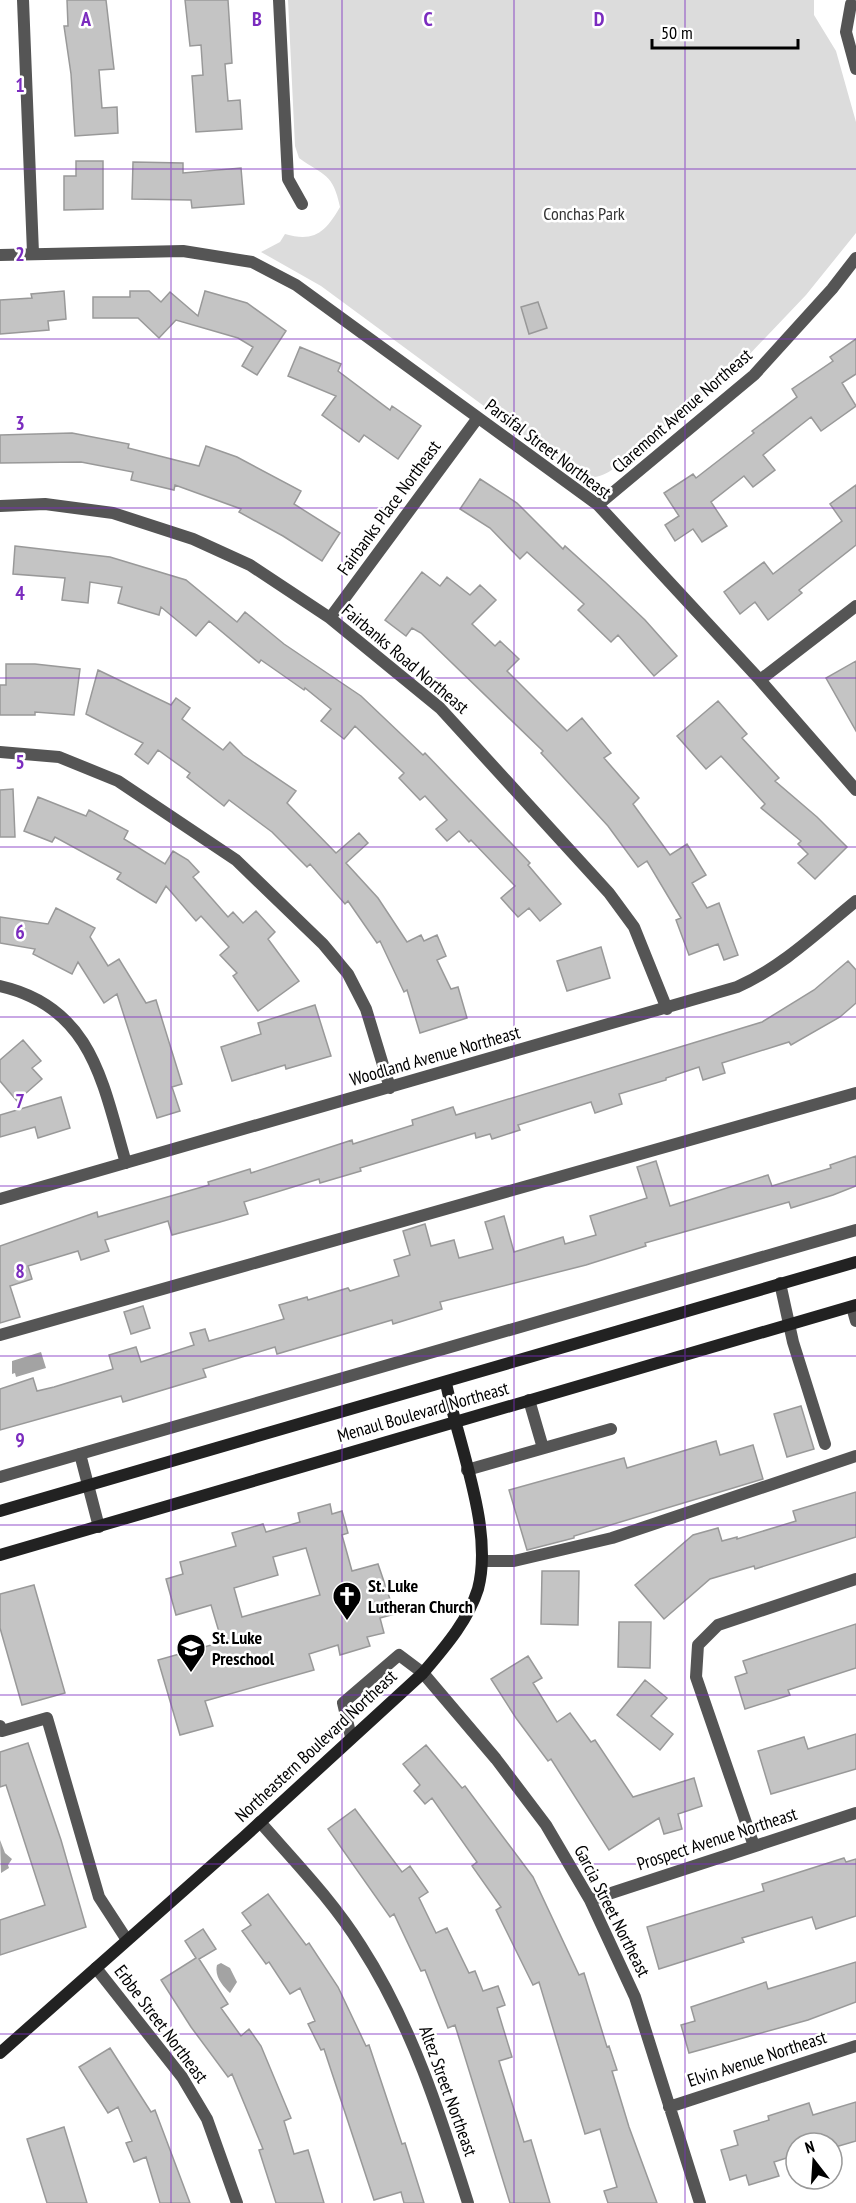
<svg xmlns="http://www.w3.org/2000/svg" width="856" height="2203" font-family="'PT Sans Narrow',sans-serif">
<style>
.green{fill:#dcdcdc}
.water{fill:#a3a3a3}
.building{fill:#c4c4c4;stroke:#999;stroke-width:1.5;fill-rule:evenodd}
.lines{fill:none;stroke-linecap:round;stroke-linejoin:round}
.lane{stroke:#555;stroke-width:12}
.street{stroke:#555;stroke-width:12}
.secondary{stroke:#222;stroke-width:12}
.grid{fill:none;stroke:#7b2cbf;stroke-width:1.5;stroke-opacity:0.55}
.labels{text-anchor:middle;stroke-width:5;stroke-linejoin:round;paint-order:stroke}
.park-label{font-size:18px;fill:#333;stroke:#fff}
.street-label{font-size:18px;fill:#000;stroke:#fff}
.poi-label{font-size:18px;font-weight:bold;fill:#000;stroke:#fff;text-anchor:start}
.grid-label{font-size:20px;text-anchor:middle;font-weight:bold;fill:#7b2cbf;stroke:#fff;stroke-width:5;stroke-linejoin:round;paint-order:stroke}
</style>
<rect width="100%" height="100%" fill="#fff"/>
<!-- green -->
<path class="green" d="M288,0h526v15l22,36 20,71v111l-50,62 -61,64 -130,109c-15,10 -23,12 -40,5l-254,-187 -60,-34 19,-10 5,-8c30,9 41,-3 55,-27 -7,-34 -16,-31 -41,-49l-4,-12z"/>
<!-- water -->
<path class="water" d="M41,1352l5,16 -30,9 -1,-4 -3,1v-13z
M0,1840l5,13 7,6 -4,6 1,3 -8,5z
M221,1963l9,5 7,14 -7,11c-6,-6 -16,-16 -13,-28z"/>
<!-- building -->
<path class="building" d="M67,0h39l8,69 -15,1 3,38 15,-1 1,26 -43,3 -4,-62 -7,-48h4z
M185,0h43l4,63 -7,1 3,37 12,-1 2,29 -46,3 -4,-56 11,-1 -2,-30 -11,1z
M76,161h27v48l-39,1v-34h12z
M133,162l50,1v10l58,-5 3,36 -52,4 -1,-8 -59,-1z
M64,291l2,28 -18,2 1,9 -49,4v-34l32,-2 -1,-4z
M130,291h19l12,11 9,-10 28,24 7,-25 42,12 39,28 -29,44 -15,-9 11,-19 -15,-9 -62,-18 -17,18 -21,-20h-45v-21h37z
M538,302l9,26 -18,6 -8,-27z
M856,339v35l-14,9 14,23 -35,25 -10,-14 -48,38 12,15 -22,17 -9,-11 -33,26 16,24 -25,16 -9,-13 -18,12 -10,-16 14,-9 -15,-23 29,-19 3,4 58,-45 -2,-2 45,-34 -5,-8 41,-28 -3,-4z
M300,347l41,17 -3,7 52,39 2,-4 29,20 -23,33 -34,-24 -5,7 -37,-27 14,-19 -48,-20z
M72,433l57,11 -1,4 71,18 7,-20 31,11 64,34 -7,13 46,29 -18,28 -39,-25 -44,-24 2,-3 -66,-24 -1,5 -43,-10 2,-8 -52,-10 -81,1v-28z
M480,479l37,24 46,46 2,-3 40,36 40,38 32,36 -23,20 -36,-41 -7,7 -33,-32 6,-6 -57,-52 -7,7 -30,-31 -30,-19z
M856,485v60l-57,45 3,3 -34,27 -13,-18 -15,12 -16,-22 40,-30 9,12 69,-53 -12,-17z
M15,546l95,11 76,23 51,42 8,-10 39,32 77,52 62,59 2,-2 105,110 -2,2 33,39 -21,17 -11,-13 -11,9 -17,-19 14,-12 -44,-46 -2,2 -10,-11 -12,10 -11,-12 11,-9 -22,-24 -5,4 -21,-22 5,-5 -49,-47 -11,13 -23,-18 10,-12 -26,-21 -1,2 -43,-30 -2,3 -50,-42 -13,15 -35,-29 -2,8 -41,-12 4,-16 -32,-5 -2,21 -26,-3 3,-22 -52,-4z
M422,572l18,14 7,-9 23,18 10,-10 16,15 -24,24 23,22 5,-5 19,18 -12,12 60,60 15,-13 29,35 -7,5 35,40 -6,6 37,51 17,-11 19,31 -14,8 15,25 12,-5 19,52 -14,5 -6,-16 -29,11 -13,-35 5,-2 -34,-57 -9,6 -30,-41 -67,-73 2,-2 -122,-118 -9,-5 -6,8 -21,-16z
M856,661v70l-30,-53z
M6,664h29l45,5 -6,46 -39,-3v3h-35v-30h6z
M98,670l73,35 5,-7 14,10 -8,11 41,31 7,-8 13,13 53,36 -9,12 49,50 23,-20 9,10 -22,20 32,35 29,44 14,-7 3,6 13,-6 9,21 -9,4 14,29 7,-2 9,31 -47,15 -13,-43 -3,2 -24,-51 -3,2 -29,-42 -3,3 -35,-40 -3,3 -35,-35 -43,-32 -5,6 -37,-29 3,-4 -32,-23 -10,14 -13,-10 8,-11 -57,-29z
M718,701l29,33 -5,4 37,40 -4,3 42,36 30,30 -32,32 -17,-16 10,-9 -10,-10 3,-3 -40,-33 4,-4 -44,-48 -15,13 -29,-33z
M13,789l2,48h-15v-47z
M38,797l48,19 3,-6 39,21 -4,8 41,25 8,-13 15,9 11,12 -6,5 35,40 5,-5 10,11 13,-12 19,21 -7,7 31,42 -41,30 -25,-35 4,-3 -17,-18 9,-8 -28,-31 -5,5 -30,-35 -10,17 -39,-24 4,-6 -66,-36 -3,5 -28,-11z
M56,908l39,20 -5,9 18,29 11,-7 27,44 10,-3 26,84 -10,3 8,24 -23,7 -40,-124 -13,9 -26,-41 -6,12 -39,-20 2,-5 -35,-6v-26l48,7z
M601,947l9,31 -43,13 -10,-30z
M848,961l8,9v33l-16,14 -49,28 -2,-3 -67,21 3,10 -22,7 -4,-13 -33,11v2l-47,14 3,10 -27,9 -4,-11 -73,23 2,5 -28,9 -2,-5 -14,4 -1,-5 -115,35 1,3 -41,12 -1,-4 -75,23 4,12 -28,8 -48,13 -4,-14 -63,19 4,11 -28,9 -3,-9 -50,15 4,13 -22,7 10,31 -20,6v-77l97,-34 1,5 111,-32 -1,-3 42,-13 1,4 101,-33 1,4 60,-19 -1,-5 41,-13 3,8 306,-93 52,-32z
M315,1005l16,51 -45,13 -1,-4 -53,16 -11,-34 40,-13 -3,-11z
M23,1040l18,21 -9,7 10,11 -25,22 -17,-20v-21z
M61,1097l9,31 -32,10 -3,-11 -35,10v-22z
M856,1156v30l-23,9 -42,13 -2,-6 -144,41 1,3 -60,19 -146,37 2,7 -49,15 -1,-4 -115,34 -2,-7 -72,22 3,8 -83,25 -2,-6 -121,34v-41l33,-11 4,13 17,-4 59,-18 -4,-14 27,-8 5,15 53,-17 -4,-12 15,-4 4,12 75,-22 -5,-14 28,-8 1,3 40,-12 2,3 49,-15 -5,-16 16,-5 -7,-24 22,-7 6,22 23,-6 5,18 34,-9 -8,-27 19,-6 10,36 49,-15 2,7 31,-9 -6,-19 57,-18 -10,-31 19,-6 14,45 98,-31 4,11 59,-18 -1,-3z
M143,1306l7,22 -19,6 -7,-22z
M801,1406l13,43 -27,8 -13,-43z
M716,1441l4,14 33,-10 10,34 -189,57v2l-47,12 -18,-60 115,-32 3,10z
M856,1492v45l-101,32 -1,-3 -44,13 -46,40 -29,-34 58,-50 25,-7 4,13 15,-4v2l59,-18 -3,-10z
M330,1504l2,10 10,-3 6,22 -6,2 10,36 26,-7 17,50 -15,4 4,15 -17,4 3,9 -30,9 -2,-10 -29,9 5,16 -109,31 8,25 -33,9 -22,-75 64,-18 -11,-37 -35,10 -10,-36 17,-5 -3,-12 56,-16 -4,-13 31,-9 3,8 34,-10 -2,-9zM306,1548l14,47 -78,22 -8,-29 44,-13 -5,-18z
M542,1571h37l-1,54 -37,-1z
M34,1585l31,108 -43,12 -22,-77v-34z
M619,1622h32l-1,46 -32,-1z
M856,1624v44l-68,22 2,5 -45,14 -10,-32 12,-4 -4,-12z
M528,1656l14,22 -9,5 24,39 13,-9 21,29 4,-2 38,57 61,-19 8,28 -24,8 4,15 -18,5 -5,-16 -50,32 -58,-91 -3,2 -32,-43 -25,-39z
M645,1680l22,18 -16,18 22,18 -13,16 -43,-35z
M856,1734v35l-85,25 -13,-43 46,-14 4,12z
M28,1743l33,97 25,87 -86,28v-35l45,-15 -39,-120 -6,2v-35z
M426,1745l36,43 3,-2 68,91 46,98 5,-2 23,74 2,-1 8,24 -5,1 17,56 28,76h-49l-4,-12 13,-4 -17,-58 -15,5 -46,-152 -6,3 -37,-75 5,-3 -29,-41 5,-4 -45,-64 -7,6 -11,-13 6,-6 -17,-21z
M355,1809l47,63 8,-6 18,26 -9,6 17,35 11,-5 22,45 6,-2 8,20 15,-5 7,19 -8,3 15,49 -13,4 25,81 7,-2 19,63h-40l-55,-178 -7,3 -23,-58 -4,1 -27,-57 -4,3 -62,-88z
M844,1858l2,4 10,-3v57l-40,13 -4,-12 -70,21 2,4 -85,27 -12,-42 117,-36 -2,-7z
M268,1894l38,51 3,-2 29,44 28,59 3,-1 33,99 3,-1 19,60h-20l-3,-11 -27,8 -50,-151 -3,1 -13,-26 7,-3 -15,-33 -10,6 -21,-32 -3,2 -24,-33 9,-6 -9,-12z
M203,1929l13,20 -17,10 29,45 -7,4 20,28 8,-7 12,17 30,72 -7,3 10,33 14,-4 16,53h-48l-17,-53 4,-1 -31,-75 -4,3 -37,-50 -30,-47 35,-22 -11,-17z
M856,1962v40l-48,18 -119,33 -8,-28 14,-4 -4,-14 75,-25 2,7z
M110,2048l41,64 4,-2 35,93h-30l-14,-46 -12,5 -8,-19 6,-2 -14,-34 -10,6 -29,-46z
M856,2102v39l-24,7v-5h-36v12l-22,7 5,14 -30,9 -3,-10 -16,5 -9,-30 17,-5 -4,-14 35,-11 -1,-4 41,-13 4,12z
M64,2127l23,76h-40l-20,-64z"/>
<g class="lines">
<!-- lane -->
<path class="lane" d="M780,1283l13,59 32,102
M852,1307l4,14
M0,1335l856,-242
M529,1400l14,48
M80,1454l19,73
M467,1470l144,-41
M482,1561h32l98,-23 244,-82
M0,1726l2,5 45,-13 52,179 28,43
M351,1737l-8,-34 56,-48 24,18"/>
<!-- street -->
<path class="street" d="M23,0l10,253
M279,0l9,179 14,25
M851,4l-5,28 10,37
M0,255l183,-4 69,11 44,23 302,220 162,175 96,110
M598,505l156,-130 78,-86 24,-31
M0,506l45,-2 68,9 80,26 57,26 80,53 110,90 169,185 25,34 33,82
M330,618l147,-199
M760,680l96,-74
M0,752l59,5 59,24 118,79 87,84 25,30 18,35 24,79
M0,986c93,21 103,99 126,177
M0,1199l737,-212c45,-20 81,-55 119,-86
M0,1477l856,-247
M423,1673l73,86 50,66 44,75 45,97 65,206
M260,1822c35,40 73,79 101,124 51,79 79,168 107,257
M754,1846l-58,-169 2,-32 20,-20 138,-46
M590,1900l266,-87
M96,1968l86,109 25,42 30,84
M669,2107l187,-61"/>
<!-- secondary -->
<path class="secondary" d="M0,1511l856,-249
M0,1555l856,-250
M0,2053l244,-216 179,-164c21,-25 45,-52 55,-84 16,-60 -20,-145 -32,-206"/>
</g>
<!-- grid -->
<path class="grid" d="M171,0v2203M342,0v2203M514,0v2203M685,0v2203M0,169h856M0,339h856M0,508h856M0,678h856M0,847h856M0,1017h856M0,1186h856M0,1356h856M0,1525h856M0,1695h856M0,1864h856M0,2034h856"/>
<!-- icons -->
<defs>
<g id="church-pin" transform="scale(1.5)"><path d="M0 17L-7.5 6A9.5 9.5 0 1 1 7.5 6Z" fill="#000" stroke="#fff"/><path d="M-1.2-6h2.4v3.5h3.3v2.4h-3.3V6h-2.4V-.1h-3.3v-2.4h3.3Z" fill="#fff"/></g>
<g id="school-pin" transform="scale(1.5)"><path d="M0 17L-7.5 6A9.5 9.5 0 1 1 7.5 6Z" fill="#000" stroke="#fff"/><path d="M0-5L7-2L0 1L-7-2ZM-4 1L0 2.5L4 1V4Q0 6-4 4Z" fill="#fff"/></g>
</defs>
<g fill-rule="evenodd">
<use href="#church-pin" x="347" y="1596"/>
<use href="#school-pin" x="191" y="1648"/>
</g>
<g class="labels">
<!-- park labels -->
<g class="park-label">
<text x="584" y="220">Conchas Park</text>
</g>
<!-- street labels -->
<g class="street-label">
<text transform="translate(682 411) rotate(-41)" y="6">Claremont Avenue Northeast</text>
<text transform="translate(548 449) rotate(37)" y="6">Parsifal Street Northeast</text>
<text transform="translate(389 508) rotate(-54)" y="6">Fairbanks Place Northeast</text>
<text transform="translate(405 659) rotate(40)" y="6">Fairbanks Road Northeast</text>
<text transform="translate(435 1056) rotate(-16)" y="6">Woodland Avenue Northeast</text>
<text transform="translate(423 1412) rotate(-16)" y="6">Menaul Boulevard Northeast</text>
<text transform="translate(316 1746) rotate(-43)" y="6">Northeastern Boulevard Northeast</text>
<text transform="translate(717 1839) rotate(-18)" y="6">Prospect Avenue Northeast</text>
<text transform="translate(612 1911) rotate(63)" y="6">Garcia Street Northeast</text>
<text transform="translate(161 2024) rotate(53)" y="6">Erbbe Street Northeast</text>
<text transform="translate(757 2059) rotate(-18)" y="6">Elvin Avenue Northeast</text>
<text transform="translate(448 2091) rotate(70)" y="6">Altez Street Northeast</text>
</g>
<!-- poi labels -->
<g class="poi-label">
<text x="368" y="1592">St. Luke<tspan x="368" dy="21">Lutheran Church</tspan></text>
<text x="212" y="1644">St. Luke<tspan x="212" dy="21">Preschool</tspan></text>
</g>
</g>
<g class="grid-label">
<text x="86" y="26">A</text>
<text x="257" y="26">B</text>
<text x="428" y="26">C</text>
<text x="599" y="26">D</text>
<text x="20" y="92">1</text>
<text x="20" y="261">2</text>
<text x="20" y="430">3</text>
<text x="20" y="600">4</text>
<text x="20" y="769">5</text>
<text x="20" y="939">6</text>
<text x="20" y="1108">7</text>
<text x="20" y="1278">8</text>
<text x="20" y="1447">9</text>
</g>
<!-- north arrow -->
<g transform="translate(814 2161) rotate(343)"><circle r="28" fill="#ffffff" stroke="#999999" stroke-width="1.5"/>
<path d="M0-4.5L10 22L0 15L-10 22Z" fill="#000000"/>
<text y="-9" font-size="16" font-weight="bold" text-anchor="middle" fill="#000000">N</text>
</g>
<!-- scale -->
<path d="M652 39v9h146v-9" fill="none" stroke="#000000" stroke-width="3"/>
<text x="661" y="39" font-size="18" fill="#000000" stroke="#ffffff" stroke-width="4.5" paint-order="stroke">50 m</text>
</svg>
